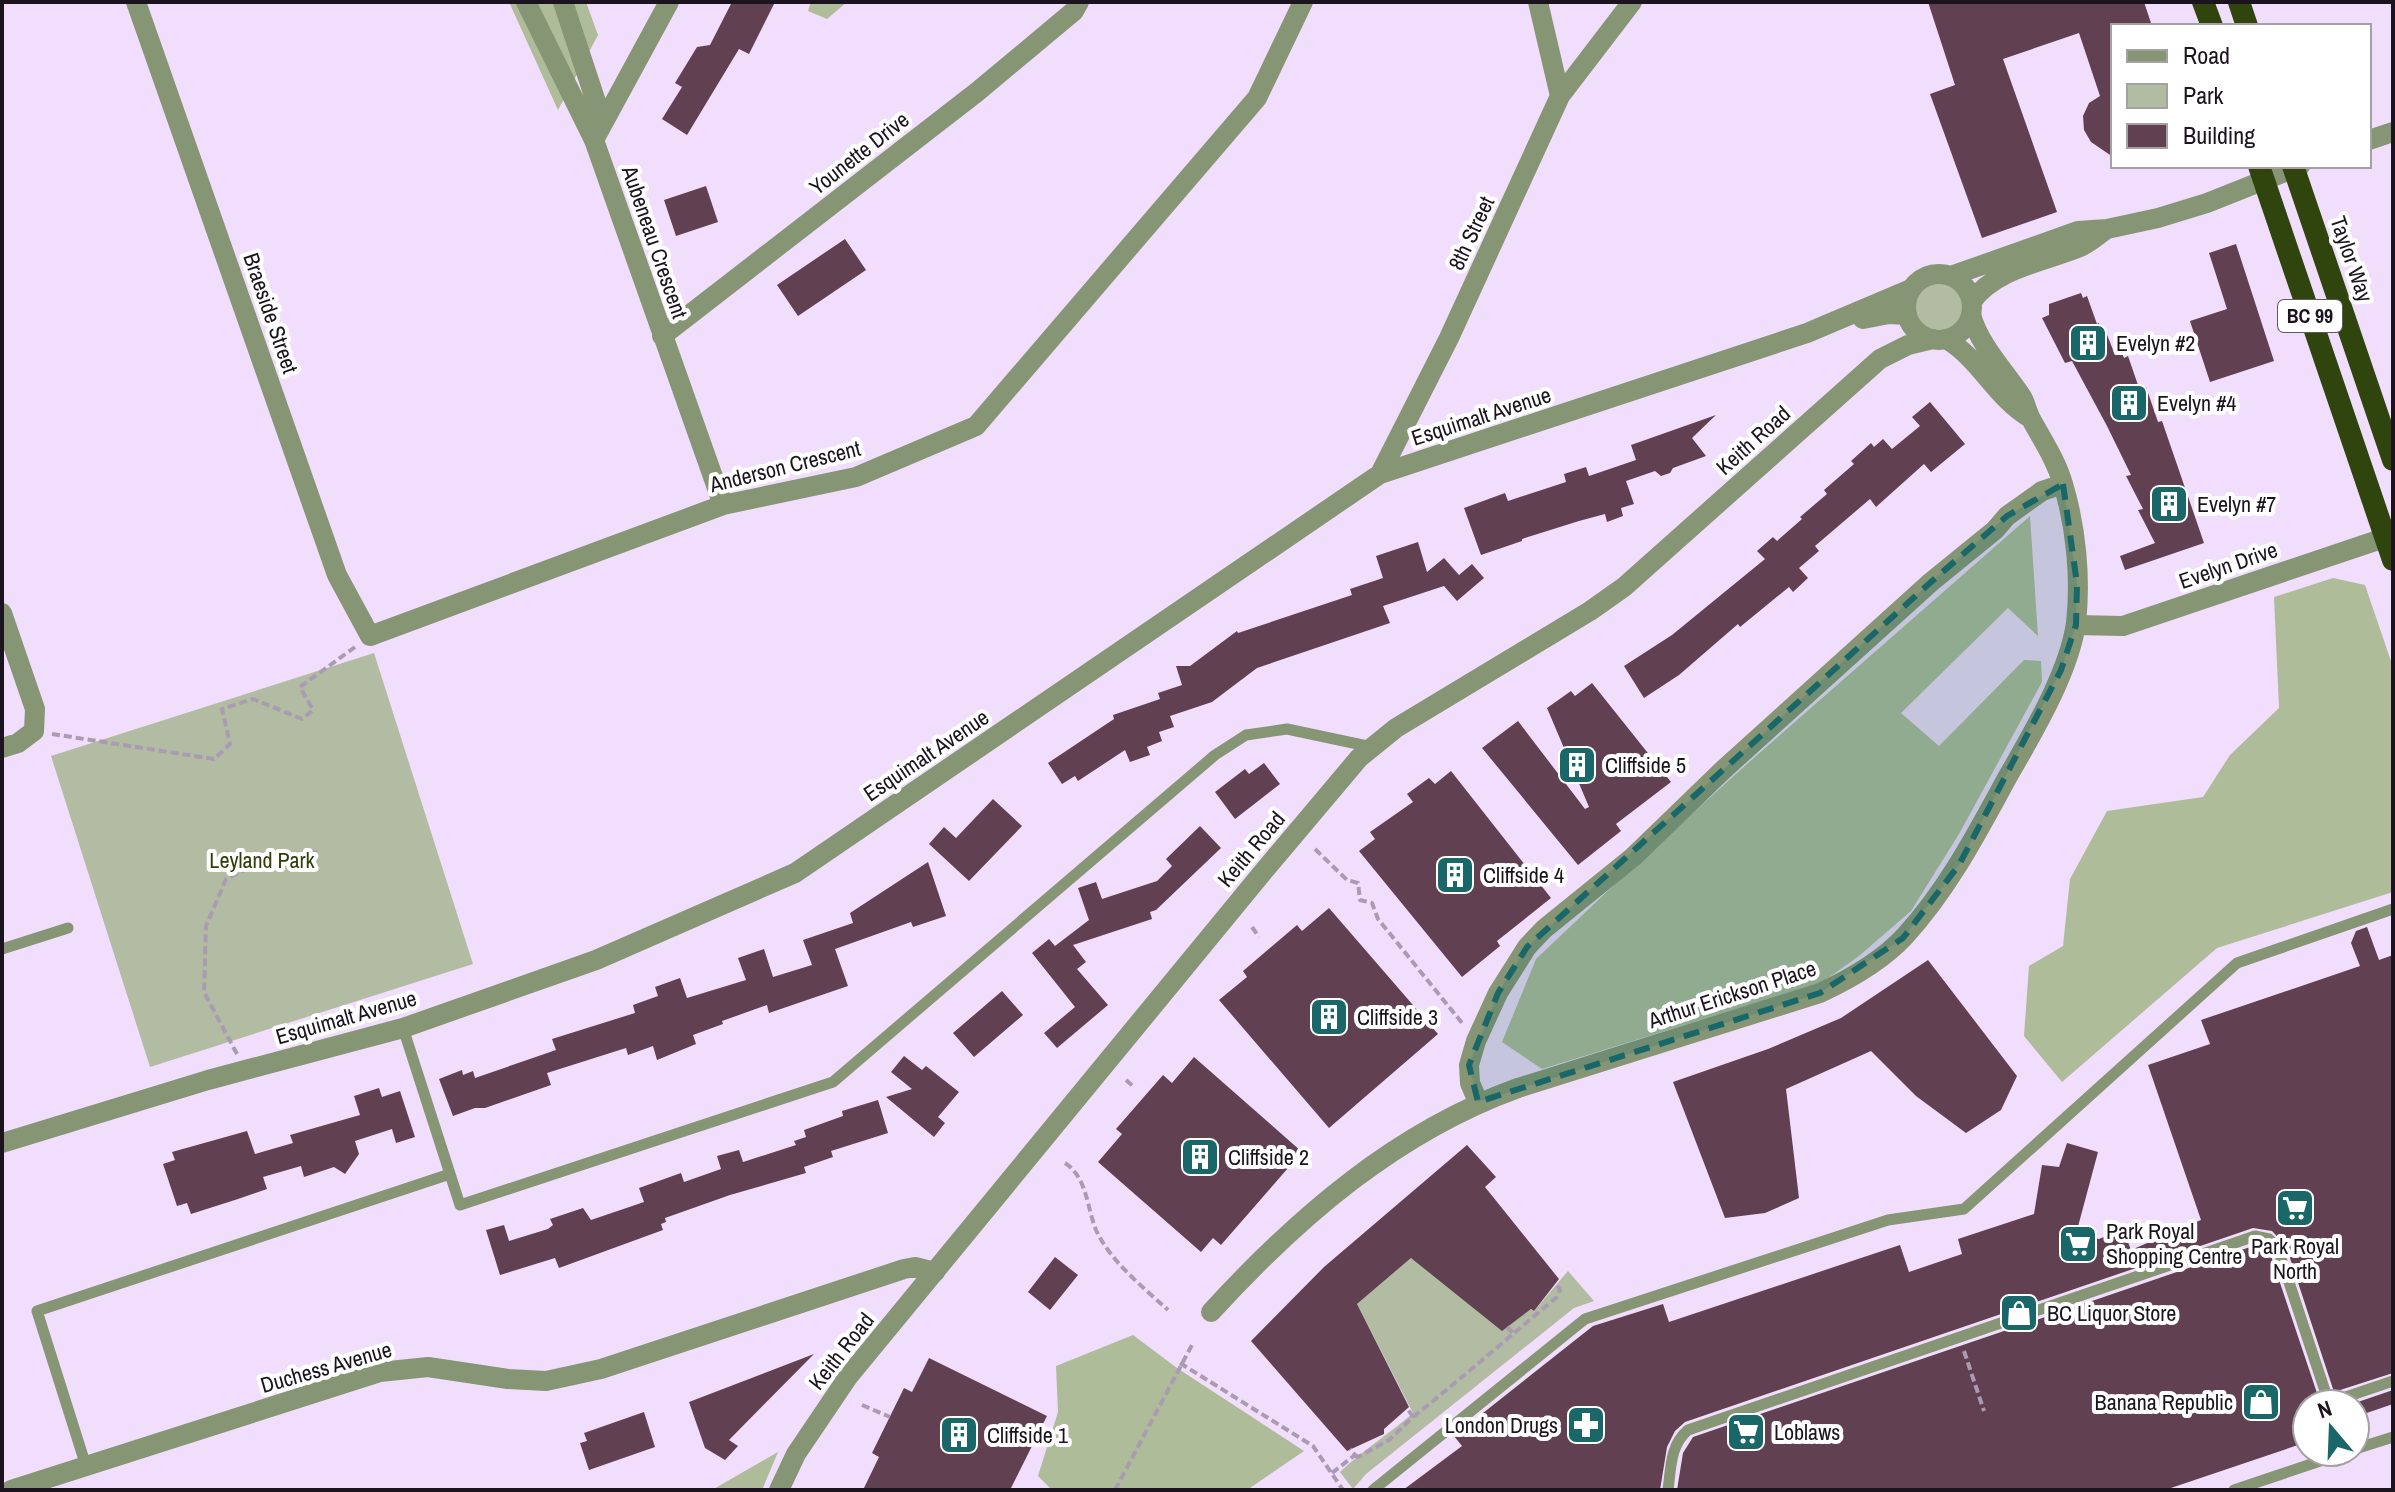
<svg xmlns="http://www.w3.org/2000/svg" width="2395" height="1492" font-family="'Archivo Narrow',sans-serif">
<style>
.green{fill:#b1bca2}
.forest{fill:#aebc9a}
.building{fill:#614151}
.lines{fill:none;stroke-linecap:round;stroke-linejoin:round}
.path{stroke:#aa9bb3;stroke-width:4;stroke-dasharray:8 4;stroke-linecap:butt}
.service{stroke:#869574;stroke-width:11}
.minor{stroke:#869574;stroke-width:20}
.tertiary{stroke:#869574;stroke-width:20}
.trunk{stroke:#30440e;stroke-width:22}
.marked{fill:#196768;fill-opacity:0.2;stroke:#196768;stroke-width:6;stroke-dasharray:16 10;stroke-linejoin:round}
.labels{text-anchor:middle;stroke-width:8;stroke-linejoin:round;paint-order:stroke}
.shield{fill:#fff;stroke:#5f5a62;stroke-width:2}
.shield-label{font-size:20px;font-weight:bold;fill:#1b141f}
.street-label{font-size:22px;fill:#1b141f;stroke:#fff}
.poi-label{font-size:22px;fill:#1b141f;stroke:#fff;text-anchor:start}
.park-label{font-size:22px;fill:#2e3f08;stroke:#fff}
</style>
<rect width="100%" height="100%" fill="#f1defc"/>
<!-- green -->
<path class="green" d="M1912 307a28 28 0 1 1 56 0a28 28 0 1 1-56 0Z
M374,653l99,311 -323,103 -99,-311z
M1411,1258l123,53 34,-40 26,30 -20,7 -208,166 -13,15 -13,-17c23,-22 49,-38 73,-59l-56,-109z"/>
<!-- forest -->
<path class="forest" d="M509,2h77l12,33 -40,75z
M811,2h36l-20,17 -19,-8z
M2030,516l8,120 -30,-28 -107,105 38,33 85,-86 17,1 1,21 -83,152 -48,77 -52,45 -38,27 -279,86 -40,-27 34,-83 96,-91 115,-104z
M2333,578l32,7 28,82v225l-176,56 -155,134 -38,-46 5,-70 34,-20 7,-67 37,-68 96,-14 27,-42 49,-47 -5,-111z
M1133,1335l44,33 127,83 -57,39h-195l-14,-14 20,-64 -2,-46z
M778,1452l-16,38h-53h3z"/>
<!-- building -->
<path class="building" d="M732,2h43l-26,52 -10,-5 -52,86 -25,-16 20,-32 -7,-4 22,-36 13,-2z
M1928,2h216l8,24h-39v131l-22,-15 -7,-12 -1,-14 6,-13 11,-7 -21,-63 -76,26 54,153 -75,26 -52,-144 25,-9z
M706,186l12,36 -42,14 -12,-36z
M845,239l21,31 -68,46 -21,-31z
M2236,244l38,117 -64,21 -20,-61 37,-12 -18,-56z
M2081,293l2,5 4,-2 10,28 2,-1 1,5 4,-1 11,28 7,-2 2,5 4,-2 10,29 4,4 4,-2 12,35 4,-1 42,122 -79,27 -5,-14 35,-13 -17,-33 5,-1 -17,-33 5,-1 -24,-49 -35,-65 -7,2 -23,-45 7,-3v-11z
M1930,402l35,42 -34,28 -7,-8 -48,43 -6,-8 -55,47 4,5 -20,17 9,10 -15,14 -4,-5 -49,40 -2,-3 -59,51 -35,23 -20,-32 48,-31 93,-76 -8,-8 16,-14 4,4 25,-22 -2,-2 27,-23 -3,-4 30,-26 -3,-3 20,-18 3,4 9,-8 9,10 28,-23 -8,-9z
M1716,415l-24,23 14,18 -33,12 -3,5 -9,3 -6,-5 -29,10 8,23 -13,4 2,8 -16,6 -2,-8 -26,7 -57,18v2l-41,14 -17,-47 41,-15 3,8 58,-19 -2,-8 22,-7 3,9 47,-16 -5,-15z
M1418,542l9,30 17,-14 15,17 13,-11 12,14 -27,23 -13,-15 -61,20 7,17 -133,45 -45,34 -42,14 4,11 -15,5 3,9 -15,6 3,8 -20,7 -5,-12 -47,31 -3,-5 -13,8 -14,-21 66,-44 -1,-4 47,-16 -2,-6 24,-8 -6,-19h14l47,-35 1,2 114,-38 -2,-6 33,-11 -7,-22z
M1592,683l79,99 -55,42 5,7 -43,34 -96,-117 36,-27 67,88 4,-2 -42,-99 24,-17 4,5z
M1264,763l16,21 -45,35 -20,-27 30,-23 4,5z
M1451,771l100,127 -54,43 3,5 -38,31 -103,-126 16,-12 -5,-7 43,-30 -6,-8 22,-16 6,6z
M993,799l29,27 -53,55 -40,-37 15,-17 12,11z
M1200,826l21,22 -65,62 -6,2 2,7 -79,26 13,17 -9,7 31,36 -51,43 -13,-15 31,-26 -43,-54 17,-14 6,7 34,-26 -11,-32 18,-6 6,17 55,-18 15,-15 -6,-7z
M928,862l18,54 -33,11 -2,-5 -76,27 13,37 -79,27 -2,-8 -45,16 1,3 -30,11 3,9 -39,16 -4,-14 -25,9 -2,-7 -79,25 4,12 -66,23h-10l-22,8 -14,-37 23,-9 1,5 10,-4 2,7 81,-28 -4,-11 83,-26 -2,-8 25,-9 -3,-9 25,-9 7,20 59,-18 -8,-22 26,-9 9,28 39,-12 -9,-25 50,-17 -3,-10z
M1329,908l109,126 -109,94 -110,-128 28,-23 -4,-6 54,-46 5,6z
M2367,927l12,33 14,-5v418l-59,19 -48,-146 -14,-15 -19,-3 -568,194 -10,9 -8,16 -7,43h-257l59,-44 -8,-10 139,-110 70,-22 6,18 231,-77 9,27 53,-18 -4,-15 76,-25 8,-49 17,2 8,-24 31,9 -22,82 23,5 24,-10 8,21 70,-30 -53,-155 62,-21 -9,-24 159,-54 -9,-23 5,-12z
M1928,960l89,116 -16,34 -35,23 -50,-37 -45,-45 -85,38 13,109 -34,15 -40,5 -52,-136 95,-33 73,-31z
M1002,991l21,24 -49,42 -21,-24z
M904,1056l18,14 4,-4 33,26 -21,25 7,6 -11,14 -48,-40 26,-8 -21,-17z
M1194,1057l108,95 -81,93 -8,-7 -12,14 -103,-90 24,-28 -6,-5 47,-54 9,8z
M379,1088l3,9 18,-6 15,46 -19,6 -4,-14 -37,12 4,13 -14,20 -11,-7 -30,10 -3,-11 -38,11 4,12 -29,10 -47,15 -4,-11 -10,3 -14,-42 12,-4 -3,-8 75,-21 8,23 38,-11 -3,-8 70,-20 -6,-19z
M878,1100l10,33 -57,18 2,6 -29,10 2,6 -76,22 -65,23 1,4 -5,2 2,6 -104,38 -4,-10 -55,17 -14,-45 18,-5 5,16 39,-12 5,-4 -3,-6 33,-11 8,12 53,-18 -5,-14 42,-15 3,9 37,-13 -4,-13 22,-6 4,12 53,-17 -2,-4 12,-4 -2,-7 39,-14 -1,-5z
M1467,1145l29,32 -11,10 74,92 -25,32 -3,-2 -29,22 -91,-73 -54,46 52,103 -25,22v5l-37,17 -96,-110 73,-74z
M2256,1245l9,2 5,6 49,146 -2,5h-10v38l-142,48h-488l6,-37 10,-16z
M1055,1257l23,18 -28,35 -22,-18z
M814,1354l-85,86 9,6 -13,14 -20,-12 -16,-46z
M929,1358l118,58 -37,74h-147l16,-33 -7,-4 32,-65 8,4z
M2393,1390v14l-38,13v-13h-3z
M644,1412l11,35 -66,23 -9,-27 7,-2 -3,-8z"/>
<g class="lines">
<!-- path -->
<path class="path" d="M52,734l162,25 16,-15 -8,-35 31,-10 49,20 11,-9 -13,-23 55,-40
M1315,849l32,31 11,3 2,17 12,3 6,16 84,104
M1252,927l7,10
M237,1054l-33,-62 2,-66 20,-47 44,-21 47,-6
M1126,1080l7,6
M1065,1163c22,14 22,45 31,67 14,31 48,58 72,80
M1507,1327l6,6
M1964,1351l20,60
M1180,1363l133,83 30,44
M862,1405l28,12
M1413,1417c49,-39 96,-80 144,-120l3,-7 -4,-7
M1355,1455l3,2 31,-17 24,-23 -6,-9
M1332,1473l23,-18 -5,-6
M1115,1490l78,-147"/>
<!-- service -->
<path class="service" d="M2,949l66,-21
M403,1028l57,177 373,-123 382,-327 31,-20 41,-6 85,18
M2325,1404l68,-23
M2355,1449l38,-12
M86,1466l-49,-155 413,-137
M1373,1490l212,-171 303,-99 76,-11 273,-246 156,-54
M1668,1490c3,-22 2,-45 20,-60l567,-194 14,3 9,10 51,154
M2234,1490l113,-38"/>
<!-- minor -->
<path class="minor" d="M136,2l201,573 33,61 353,-131 133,-28 120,-51 281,-328 46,-96
M526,2l68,138 129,365
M563,2l40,121
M1538,2l22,94
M594,140l75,-138
M1863,319l26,-5 18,1
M662,336l315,-244 97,-81 5,-9
M1946,339c34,20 50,59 84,79
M1380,474l69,-136 111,-242 72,-94
M2,613l33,96 -1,22 -16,12 -16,5
M2076,625l47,1 270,-91
M1478,1102l-8,-19 -1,-18 7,-24 22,-48 29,-46 17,-18 89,-72 90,-87 208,-188 64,-52 12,-14 35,-25 21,-7
M2,1143l206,-63 195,-52 193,-68 199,-87 585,-399 427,-141 104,-44
M1211,1312c87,-95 185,-180 307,-224l302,-95c30,-14 62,-32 85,-57 43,-47 72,-103 102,-158 25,-44 62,-105 69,-155 5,-45 0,-96 -13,-139 -7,-24 -20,-43 -32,-65 -4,-7 -5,-15 -9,-22 -18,-27 -42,-51 -51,-82
M11,1490l369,-118 48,-5 80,12 38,2 55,-12 303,-100 11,-2 20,5"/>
<!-- tertiary -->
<path class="tertiary" d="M2369,140l24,-8
M1906 307a33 33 0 1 1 66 0a33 33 0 1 1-66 0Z
M1951,276l127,-45 29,-2 51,-11 49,-15 93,-37
M1972,301c24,-33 72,-39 108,-54 10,-4 18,-12 27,-18
M779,1490l17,-36 52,-77 415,-505 96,-114 37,-30 194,-117 34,-24 256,-228 28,-14 25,-6"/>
<!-- trunk -->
<path class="trunk" d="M2203,2l9,24
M2239,2l8,24
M2259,166l134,394
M2293,166l100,294"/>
</g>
<!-- marked area -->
<path class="marked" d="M2063,484l14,100 -1,41 -15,45 -102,195 -56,73 -83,55 -342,109 -9,-37 29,-72 29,-46 404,-365 76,-66z"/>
<!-- icons -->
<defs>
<g id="building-square" transform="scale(2)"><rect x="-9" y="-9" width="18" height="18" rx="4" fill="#196768" stroke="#fff"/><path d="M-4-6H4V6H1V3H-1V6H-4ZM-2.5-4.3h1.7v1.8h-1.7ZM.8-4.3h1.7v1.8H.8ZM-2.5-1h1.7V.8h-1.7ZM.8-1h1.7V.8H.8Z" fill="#fff"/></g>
<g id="supermarket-square" transform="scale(2)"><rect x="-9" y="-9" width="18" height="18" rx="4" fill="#196768" stroke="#fff"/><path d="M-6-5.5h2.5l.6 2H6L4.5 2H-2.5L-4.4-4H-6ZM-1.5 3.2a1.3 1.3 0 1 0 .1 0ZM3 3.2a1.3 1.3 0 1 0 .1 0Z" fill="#fff"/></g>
<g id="shop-square" transform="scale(2)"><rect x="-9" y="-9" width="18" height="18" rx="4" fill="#196768" stroke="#fff"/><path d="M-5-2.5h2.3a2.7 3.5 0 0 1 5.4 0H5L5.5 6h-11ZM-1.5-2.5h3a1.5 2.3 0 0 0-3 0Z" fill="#fff"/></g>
<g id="pharmacy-square" transform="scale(2)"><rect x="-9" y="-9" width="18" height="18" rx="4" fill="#196768" stroke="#fff"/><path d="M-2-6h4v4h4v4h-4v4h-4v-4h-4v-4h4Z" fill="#fff"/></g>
</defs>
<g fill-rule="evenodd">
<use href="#building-square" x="2088" y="343"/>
<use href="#building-square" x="2129" y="403"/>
<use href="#building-square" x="2169" y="504"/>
<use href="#building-square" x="1577" y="765"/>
<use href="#building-square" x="1455" y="875"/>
<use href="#building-square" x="1329" y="1017"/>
<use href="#building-square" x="1200" y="1157"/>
<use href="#supermarket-square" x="2295" y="1208"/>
<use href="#supermarket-square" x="2078" y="1244"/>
<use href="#shop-square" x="2019" y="1313"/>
<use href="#shop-square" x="2261" y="1402"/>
<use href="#pharmacy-square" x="1586" y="1425"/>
<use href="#supermarket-square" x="1746" y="1432"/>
<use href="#building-square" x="959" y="1435"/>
</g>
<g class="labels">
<!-- shield labels -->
<rect class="shield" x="2278" y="300" width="64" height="32" rx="6"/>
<g class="shield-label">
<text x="2310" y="323">BC 99</text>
</g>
<!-- street labels -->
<g class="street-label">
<text transform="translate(859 153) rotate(-38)" y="8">Younette Drive</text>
<text transform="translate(1471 233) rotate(-65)" y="8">8th Street</text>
<text transform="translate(655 242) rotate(71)" y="8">Aubeneau Crescent</text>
<text transform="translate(2352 259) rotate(71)" y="8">Taylor Way</text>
<text transform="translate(271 313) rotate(71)" y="8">Braeside Street</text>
<text transform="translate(1481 416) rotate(-18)" y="8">Esquimalt Avenue</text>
<text transform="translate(1753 440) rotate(-42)" y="8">Keith Road</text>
<text transform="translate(785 466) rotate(-14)" y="8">Anderson Crescent</text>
<text transform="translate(2228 565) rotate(-19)" y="8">Evelyn Drive</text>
<text transform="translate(926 755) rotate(-34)" y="8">Esquimalt Avenue</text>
<text transform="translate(1251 849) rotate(-50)" y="8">Keith Road</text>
<text transform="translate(1732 994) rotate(-18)" y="8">Arthur Erickson Place</text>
<text transform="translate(346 1017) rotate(-16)" y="8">Esquimalt Avenue</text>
<text transform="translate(841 1351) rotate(-52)" y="8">Keith Road</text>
<text transform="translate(326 1367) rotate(-16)" y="8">Duchess Avenue</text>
</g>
<!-- poi labels -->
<g class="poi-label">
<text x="2116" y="351">Evelyn #2</text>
<text x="2157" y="411">Evelyn #4</text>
<text x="2197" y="512">Evelyn #7</text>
<text x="1605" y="773">Cliffside 5</text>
<text x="1483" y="883">Cliffside 4</text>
<text x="1357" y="1025">Cliffside 3</text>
<text x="1228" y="1165">Cliffside 2</text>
<text x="2106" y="1239">Park Royal<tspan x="2106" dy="25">Shopping Centre</tspan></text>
<text x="2295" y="1254" text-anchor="middle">Park Royal<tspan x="2295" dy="25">North</tspan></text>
<text x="2047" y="1321">BC Liquor Store</text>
<text x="2233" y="1410" text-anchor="end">Banana Republic</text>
<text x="1558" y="1433" text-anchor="end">London Drugs</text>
<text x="1774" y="1440">Loblaws</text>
<text x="987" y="1443">Cliffside 1</text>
</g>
<!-- park labels -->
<g class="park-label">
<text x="262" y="868">Leyland Park</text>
</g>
</g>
<!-- border -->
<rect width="2395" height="1492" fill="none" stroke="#1b141f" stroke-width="8"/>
<!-- legend -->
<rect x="2111" y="24" width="260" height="144" fill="#ffffff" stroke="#a4a1a5" stroke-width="2"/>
<rect x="2127" y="50" width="40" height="12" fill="#869574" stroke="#a4a1a5" stroke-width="2"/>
<text x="2183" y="64" font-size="24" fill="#1b141f">Road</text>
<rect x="2127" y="84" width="40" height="24" fill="#b1bca2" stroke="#a4a1a5" stroke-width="2"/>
<text x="2183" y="104" font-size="24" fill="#1b141f">Park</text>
<rect x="2127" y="124" width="40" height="24" fill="#614151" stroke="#a4a1a5" stroke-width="2"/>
<text x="2183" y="144" font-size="24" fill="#1b141f">Building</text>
<!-- north arrow -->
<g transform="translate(2331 1428) rotate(341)"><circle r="38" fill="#ffffff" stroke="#a4a1a5" stroke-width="2"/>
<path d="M0-6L14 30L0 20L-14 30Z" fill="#196768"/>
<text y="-12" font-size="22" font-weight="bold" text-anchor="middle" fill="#1b141f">N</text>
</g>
</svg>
